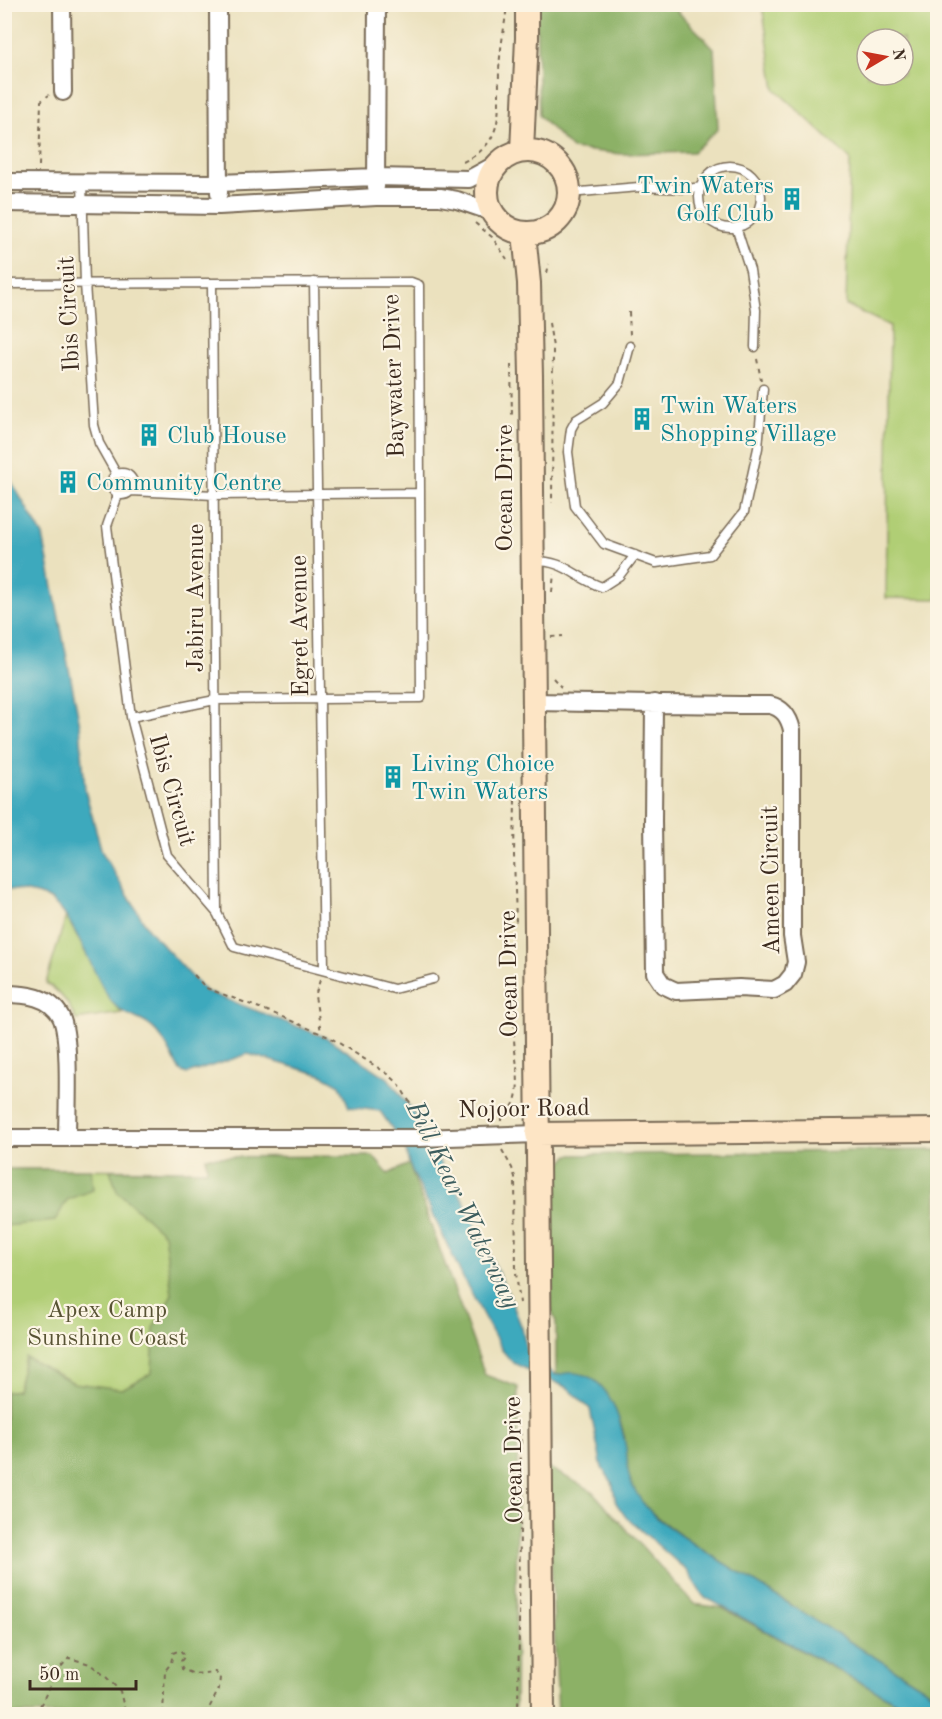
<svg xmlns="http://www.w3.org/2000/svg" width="942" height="1719" font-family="'Old Standard TT',serif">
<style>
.green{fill:#b0ce75;stroke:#767c4a;stroke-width:1.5;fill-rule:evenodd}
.forest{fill:#8cb166;stroke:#646e42;stroke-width:1.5}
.water{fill:#3da9bd;stroke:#3c6a6e;stroke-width:1.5}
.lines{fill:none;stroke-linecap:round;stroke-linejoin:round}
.lane-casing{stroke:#796a56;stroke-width:11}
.street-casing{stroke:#796a56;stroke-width:20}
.secondary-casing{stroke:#796a56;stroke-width:26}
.path{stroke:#796a56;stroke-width:2;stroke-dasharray:4.5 4.5;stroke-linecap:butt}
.lane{stroke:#fff;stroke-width:8}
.street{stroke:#fff;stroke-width:16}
.secondary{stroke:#fde5c5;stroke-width:22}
.labels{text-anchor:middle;stroke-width:4.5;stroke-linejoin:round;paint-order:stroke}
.culture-label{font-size:24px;fill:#0d838f;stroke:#fcf5e5;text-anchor:start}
.street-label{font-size:24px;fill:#3b2a1e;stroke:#fcf5e5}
.park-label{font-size:24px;fill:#585334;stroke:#fcf5e5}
.water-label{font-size:26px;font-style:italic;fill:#3c5d5e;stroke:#fcf5e5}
</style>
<rect width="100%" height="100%" fill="#fcf5e5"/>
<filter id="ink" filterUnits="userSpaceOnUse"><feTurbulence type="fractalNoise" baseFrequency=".0167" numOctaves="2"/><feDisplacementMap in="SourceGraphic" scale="12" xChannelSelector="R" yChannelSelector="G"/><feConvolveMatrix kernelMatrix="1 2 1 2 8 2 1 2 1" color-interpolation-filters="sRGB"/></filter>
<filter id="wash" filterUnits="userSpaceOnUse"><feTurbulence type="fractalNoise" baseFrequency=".008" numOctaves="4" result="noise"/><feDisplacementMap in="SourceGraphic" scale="24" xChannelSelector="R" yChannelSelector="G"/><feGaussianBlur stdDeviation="1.35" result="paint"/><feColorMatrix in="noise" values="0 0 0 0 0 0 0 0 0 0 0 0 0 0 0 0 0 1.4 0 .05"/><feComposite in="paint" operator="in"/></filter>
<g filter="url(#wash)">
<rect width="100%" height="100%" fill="#ebe1be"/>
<!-- green -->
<path class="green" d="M762,5h175v594l-51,-1 4,-272 -44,-21 4,-146 -75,-70zM867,39h36v36h-36z
M66,916l46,86 10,11 -46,7c-7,-16 -14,-27 -30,-37z
M4,1169l203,1 4,305 -206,3z"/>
<!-- forest -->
<path class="forest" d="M664,4l8,2 42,42 4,81 -25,23 -71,2 -50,-5 -33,-33 -3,-111z
M937,1150v546l-247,-154c-24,-18 -58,-38 -63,-71 -3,-17 0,-39 -10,-55 -11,-15 -29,-29 -42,-43l-19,2v-53l-5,-13 -1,-133 19,-21z
M373,1156l15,18 21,-10 76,211 33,12 -3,327h-510v-322l12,-2 9,-33 48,26 48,6 30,-16 2,-47 18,-32 -8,-60 -47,-43 -7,-21h97l-1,-13z
M5,1169h86l2,21 -26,10 -12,21 -50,5z
M547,1467l44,23 103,114 28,4 196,106h-360z"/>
<!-- water -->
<path class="water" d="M4,469l39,67 37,189 5,65 17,62 46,77 57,62 122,47 61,40 23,31 41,76 11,14 46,96 13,33 5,23 6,9 23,15c6,-1 13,-3 18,-2 35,2 47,47 52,75 3,19 -1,25 10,44 12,23 34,36 54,50l247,154v18h-19l-215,-118 -16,-25 -62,-55 -9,-13 -4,-21 -10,-14 -12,-59 -22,-21 -55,-25 -11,-13 -39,-72 -54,-114 -4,-17 -25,-36 -31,-4 -9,-22 -18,-10 -74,-21 -61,20 -7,-3c-9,-16 -17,-38 -34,-48 -14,-8 -25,-9 -35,-22 -19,-25 -38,-93 -66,-104 -12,-5 -27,-7 -40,-8z"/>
</g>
<g filter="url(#ink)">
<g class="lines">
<!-- lane casing -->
<g class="lane-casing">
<path id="lane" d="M699 197a31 31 0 1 1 62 0a31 31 0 1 1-62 0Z
M82,182l3,101 9,142 5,18 18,32
M569,193l70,-6 49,2 13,-2
M736,227l14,43 6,40 -1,37
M314,282l10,687
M212,283l5,630
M4,284l407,-2 8,3 2,413 -206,2 -84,17
M630,346l-10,37 -17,20 -27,17 -5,9 -3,23 7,54 29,38 52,19 54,-8 34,-43 14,-64 5,-59
M111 484a11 11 0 1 1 22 0a11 11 0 1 1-22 0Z
M131,491l83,4 206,-2
M118,495l-11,31 24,191 36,138 50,58 17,34 160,42 39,-10
M532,561c34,-1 41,16 70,26l17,-11 16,-21"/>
</g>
<!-- street casing -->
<g class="street-casing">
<path id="street" d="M62,4l1,88
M218,4l1,189
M4,182l215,1 157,-6 93,2 31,-17
M376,187l1,-183
M4,203l215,3 157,-9h64l17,3 35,12
M533,702c79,1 158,3 237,3 13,3 19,12 22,25v206l4,26 -3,12 -8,10 -11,6 -35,-2 -63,3 -13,-6 -8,-12 -2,-152 1,-118
M4,994c22,0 46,2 57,23 10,21 6,94 6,121
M4,1138h415l118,-4"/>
</g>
<!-- secondary casing -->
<g class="secondary-casing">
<path id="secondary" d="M522,151l5,-113v-34
M487 192a41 41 0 1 1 82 0a41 41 0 1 1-82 0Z
M524,233l5,50 2,93 12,1338
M537,1134l401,-4"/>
</g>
<!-- path -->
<path class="path" d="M463,162c43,-20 35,-52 36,-92 1,-22 6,-44 8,-66
M39,166l2,-65 8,-6
M475,223l17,14 15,22
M547,273l2,-9
M629,312l1,23
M549,323l4,24 -1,156
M757,359l4,21
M511,365l1,51
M552,592l2,-18
M551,637l12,-1
M553,678l8,9
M515,800l-1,55 2,68
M194,975l12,13 67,25 58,25 57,36 10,9 22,36
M320,980l-5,16 6,36
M502,1121v-3c27,-19 11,-59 12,-85 0,-11 2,-22 3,-33
M502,1150l10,18 3,9 1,96 4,30
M4,1673l7,41
M36,1714l22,-44 11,-12 21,6 15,12 15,15 4,17 -5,6
M163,1714l2,-43 6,-8 2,-10 7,-3 5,6 -4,5 1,8 12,5 21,-2 5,5 -1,12 -13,25
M518,1714l3,-280"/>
<!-- lane -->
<use href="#lane" class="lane"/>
<!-- street -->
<use href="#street" class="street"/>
<!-- secondary -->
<use href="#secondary" class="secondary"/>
</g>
</g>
<!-- icons -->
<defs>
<g id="building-bare" transform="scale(1.8)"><path d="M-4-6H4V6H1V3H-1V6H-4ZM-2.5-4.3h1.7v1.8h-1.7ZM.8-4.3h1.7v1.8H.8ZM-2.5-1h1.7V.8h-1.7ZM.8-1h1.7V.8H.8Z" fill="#0f9aa8" stroke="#fcf5e5" stroke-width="2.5" paint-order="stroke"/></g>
</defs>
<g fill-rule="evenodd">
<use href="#building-bare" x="792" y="199"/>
<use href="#building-bare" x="642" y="419"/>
<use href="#building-bare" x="149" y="435"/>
<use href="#building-bare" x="68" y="482"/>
<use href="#building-bare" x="393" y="777"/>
</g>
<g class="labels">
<!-- culture labels -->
<g class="culture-label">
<text x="774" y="193" text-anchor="end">Twin Waters<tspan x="774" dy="28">Golf Club</tspan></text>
<text x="660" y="413">Twin Waters<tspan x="660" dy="28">Shopping Village</tspan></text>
<text x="167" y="443">Club House</text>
<text x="86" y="490">Community Centre</text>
<text x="411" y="771">Living Choice<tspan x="411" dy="28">Twin Waters</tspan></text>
</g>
<!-- street labels -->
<g class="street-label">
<text transform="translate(68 314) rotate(-93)" y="8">Ibis Circuit</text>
<text transform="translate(393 376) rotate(-92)" y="8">Baywater Drive</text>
<text transform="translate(504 488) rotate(-90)" y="8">Ocean Drive</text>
<text transform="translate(195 598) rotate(-90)" y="8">Jabiru Avenue</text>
<text transform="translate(299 626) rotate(-91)" y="8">Egret Avenue</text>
<text transform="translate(173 790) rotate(74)" y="8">Ibis Circuit</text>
<text transform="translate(770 880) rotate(-91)" y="8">Ameen Circuit</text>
<text transform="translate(508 974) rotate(-91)" y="8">Ocean Drive</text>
<text transform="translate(524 1108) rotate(-1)" y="8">Nojoor Road</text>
<text transform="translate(513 1460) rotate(-91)" y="8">Ocean Drive</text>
</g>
<!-- park labels -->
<g class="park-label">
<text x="107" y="1317">Apex Camp<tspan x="107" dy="28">Sunshine Coast</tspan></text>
</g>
<!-- water labels -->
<g class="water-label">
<text transform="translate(464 1204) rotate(64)" y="9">Bill Kear Waterway</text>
</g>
</g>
<!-- margin -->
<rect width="942" height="1719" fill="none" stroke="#fcf5e5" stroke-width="24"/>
<!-- north arrow -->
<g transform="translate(885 57) rotate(80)"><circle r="28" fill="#fcf5e5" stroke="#afa495" stroke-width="1.5"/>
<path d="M0-4.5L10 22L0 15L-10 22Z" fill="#c8321e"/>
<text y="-9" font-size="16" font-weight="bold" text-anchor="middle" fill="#3b2a1e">N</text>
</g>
<!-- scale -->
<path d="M30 1680v9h106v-9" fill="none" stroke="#3b2a1e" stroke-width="3"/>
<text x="39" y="1680" font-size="18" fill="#3b2a1e" stroke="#fcf5e5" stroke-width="4.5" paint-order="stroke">50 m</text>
</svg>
